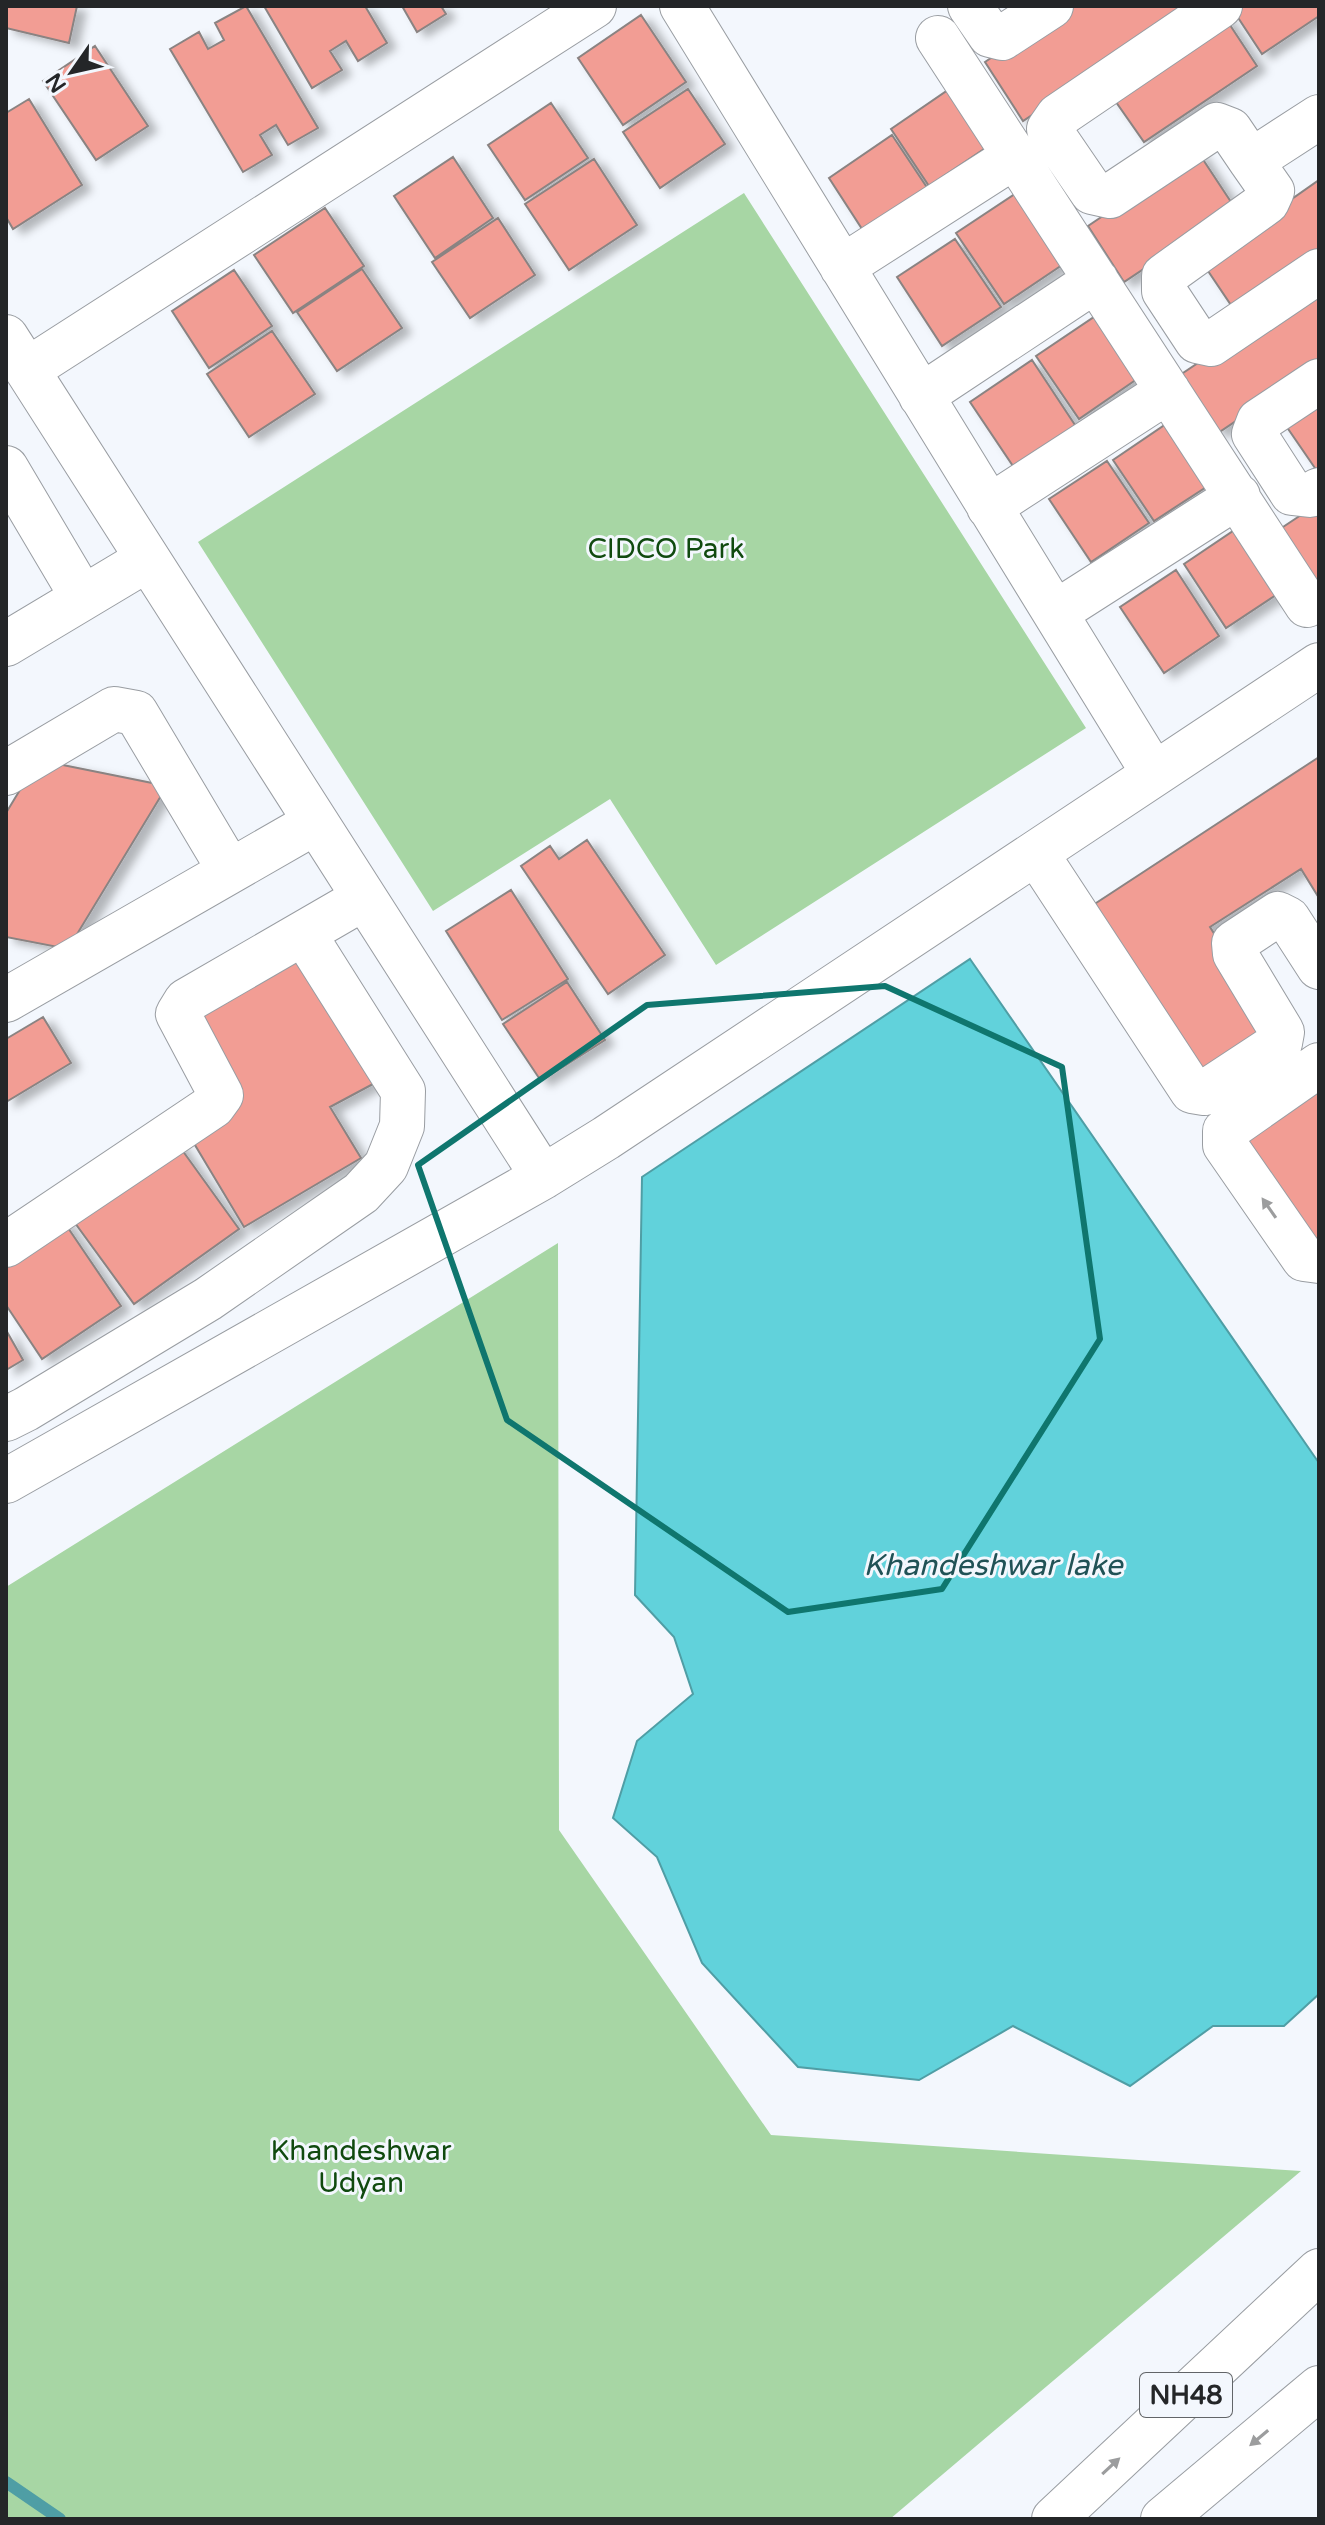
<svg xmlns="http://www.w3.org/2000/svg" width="1325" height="2525" font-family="'Varela Round',sans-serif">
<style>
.green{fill:#a7d6a4}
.water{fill:#61d2db;stroke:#4f9ea5;stroke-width:2}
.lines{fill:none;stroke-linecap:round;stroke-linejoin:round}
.stream{stroke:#4f9ea5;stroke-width:12}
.building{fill:#f29d94;stroke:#8a8382;stroke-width:2;filter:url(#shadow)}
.minor-casing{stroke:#999da2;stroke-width:46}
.highway-casing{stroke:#999da2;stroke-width:46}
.minor{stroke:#fff;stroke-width:44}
.highway{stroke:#fff;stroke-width:44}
.oneway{fill:#9c9d9e}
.marked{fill:none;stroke:#0f766e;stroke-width:6;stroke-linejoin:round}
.labels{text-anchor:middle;stroke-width:6;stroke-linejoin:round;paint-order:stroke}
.shield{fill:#f3f7fd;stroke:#626568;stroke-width:2}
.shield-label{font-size:26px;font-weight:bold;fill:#242628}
.park-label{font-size:28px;fill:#104a0f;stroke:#f3f7fd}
.water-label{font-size:30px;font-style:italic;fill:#205256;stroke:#f3f7fd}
</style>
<defs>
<filter id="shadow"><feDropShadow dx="9" dy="5" stdDeviation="4" flood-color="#0004"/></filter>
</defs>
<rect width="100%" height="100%" fill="#f3f7fd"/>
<!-- green -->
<path class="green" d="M744,193l342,535 -370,237 -106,-166 -177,112 -235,-369z
M558,1243l1,587 212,305 530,36 -411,348h-884v-932z"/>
<!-- water -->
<path class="water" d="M970,959l349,504v531l-35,32h-71l-83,60 -117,-60 -94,54 -121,-13 -96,-104 -45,-106 -44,-39 24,-77 56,-47 -19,-57 -39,-42 7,-418z"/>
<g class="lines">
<!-- stream -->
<path class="stream" d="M6,2482l54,37"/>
</g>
<!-- building -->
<path class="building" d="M6,6h71l-8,37 -63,-15z
M246,6l72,122 -30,17 -12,-20 -16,10 12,20 -29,17 -73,-123 29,-17 9,17 16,-9 -9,-17z
M264,6h101l22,37 -29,18 -12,-20 -16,10 12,19 -30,18z
M402,6h39l5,8 -29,18z
M1068,6h127l-172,115 -38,-59z
M1239,6h80v10l-57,38 -29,-44z
M641,15l45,67 -63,43 -45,-67z
M1224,16l33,50 -113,76 -35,-50z
M95,46l53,80 -52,34 -53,-79z
M688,89l37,55 -65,44 -37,-56z
M948,90l39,57 -58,39 -38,-57z
M29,99l53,86 -69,44 -7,-12v-104z
M551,103l37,55 -63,42 -37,-55z
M892,135l36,54 -64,43 -35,-54z
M1198,152l37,56 -111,74 -36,-56z
M453,157l40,61 -58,40 -41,-62z
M594,159l43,66 -68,45 -44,-66z
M1319,180v75l-84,56 -33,-49z
M1021,190l47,71 -64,43 -48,-71z
M325,208l39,58 -71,47 -39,-58z
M498,218l37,57 -65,43 -38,-56z
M955,239l46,68 -59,39 -45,-69z
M362,269l40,59 -65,43 -40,-59z
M234,270l38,56 -63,42 -37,-57z
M1319,282v83l-101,68 -38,-58z
M1094,317l43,62 -58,40 -43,-63z
M272,331l43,63 -66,43 -42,-63z
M1032,360l45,68 -62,41 -45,-67z
M1319,395v74l-2,2 -35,-51z
M1172,420l42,62 -60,39 -41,-61z
M1107,461l42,62 -58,39 -42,-63z
M1319,503v75l-10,6 -35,-51z
M1239,527l43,64 -56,37 -42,-64z
M1176,570l43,66 -55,37 -44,-66z
M1319,757v141l-18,-29 -91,58 65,104 -74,52 -111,-176z
M38,760l129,26 -99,163 -62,-12v-124z
M587,840l78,115 -57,39 -87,-128 29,-20 9,13z
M511,890l57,89 -66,41 -56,-89z
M298,951l75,133 -43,23 31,51 -117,69 -58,-97 56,-33 -49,-88z
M567,982l38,58 -64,41 -38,-57z
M43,1017l28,46 -65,39v-63z
M1319,1088v160l-80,-109z
M172,1136l67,93 -105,75 -67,-92z
M62,1219l59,87 -79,53 -36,-54v-48z
M6,1330l17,30 -17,10z"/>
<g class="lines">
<!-- minor casing -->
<g class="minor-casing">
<path id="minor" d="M682,6l472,768
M970,6l20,29 12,3 49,-32
M1220,6l-162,110 -9,13 43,63 18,4 107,-71 13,5 21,31
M938,38l369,567
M1319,117l-68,44 21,30 -5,11 -103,74v15l33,50 14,3 108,-73
M842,267l173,-111
M6,337l537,840
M27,370l567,-364
M1319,381l-60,40 -5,13 38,59 18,2 9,-5
M921,396l175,-116
M6,468l77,130
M989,507l179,-116
M1055,613l183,-117
M6,644l142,-85
M6,773l108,-64 22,4 94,158
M1036,853l156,238 12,2 76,-50 2,-11 -47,-78 -1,-11 44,-29 10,5 31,48
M6,1000l310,-178
M1319,1065l-94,66v14l79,114 15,2
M6,1245l207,-139 8,-11 -43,-81 8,-13 178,-103
M6,1419l20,-10 182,-110 153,-106 25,-27 16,-40 1,-35 -99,-157
M6,1481l537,-304 63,-39 713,-473"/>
</g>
<!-- highway casing -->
<g class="highway-casing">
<path id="highway" d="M1054,2519l265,-248
M1163,2519l156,-131"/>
</g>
<!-- minor -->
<use href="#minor" class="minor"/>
<!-- highway -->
<use href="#highway" class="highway"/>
</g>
<!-- one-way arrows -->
<defs><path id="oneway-solid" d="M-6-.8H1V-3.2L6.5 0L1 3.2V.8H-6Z" transform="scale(2)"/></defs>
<g class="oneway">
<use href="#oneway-solid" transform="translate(1269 1208) rotate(-125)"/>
<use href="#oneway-solid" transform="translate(1259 2438) rotate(140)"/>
<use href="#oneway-solid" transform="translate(1111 2466) rotate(-43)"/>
</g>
<!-- marked area -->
<path class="marked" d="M885,986l177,81 38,272 -158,250 -154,23 -281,-192 -89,-255 229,-160z"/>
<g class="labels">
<!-- shield labels -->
<rect class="shield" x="1140" y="2373" width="92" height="44" rx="6"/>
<g class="shield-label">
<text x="1186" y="2404">NH48</text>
</g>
<!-- park labels -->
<g class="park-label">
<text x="666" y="558">CIDCO Park</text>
<text x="361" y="2160">Khandeshwar<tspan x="361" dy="32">Udyan</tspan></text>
</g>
<!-- water labels -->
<g class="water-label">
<text x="993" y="1575">Khandeshwar lake</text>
</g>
</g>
<!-- border -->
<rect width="1325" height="2525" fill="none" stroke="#242628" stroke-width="16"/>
<!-- north arrow -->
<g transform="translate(72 72) rotate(236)" stroke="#f3f7fd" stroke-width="6" paint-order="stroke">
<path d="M0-6L14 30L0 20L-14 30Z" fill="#242628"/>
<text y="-12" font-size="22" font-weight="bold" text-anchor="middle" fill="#242628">N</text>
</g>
</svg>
